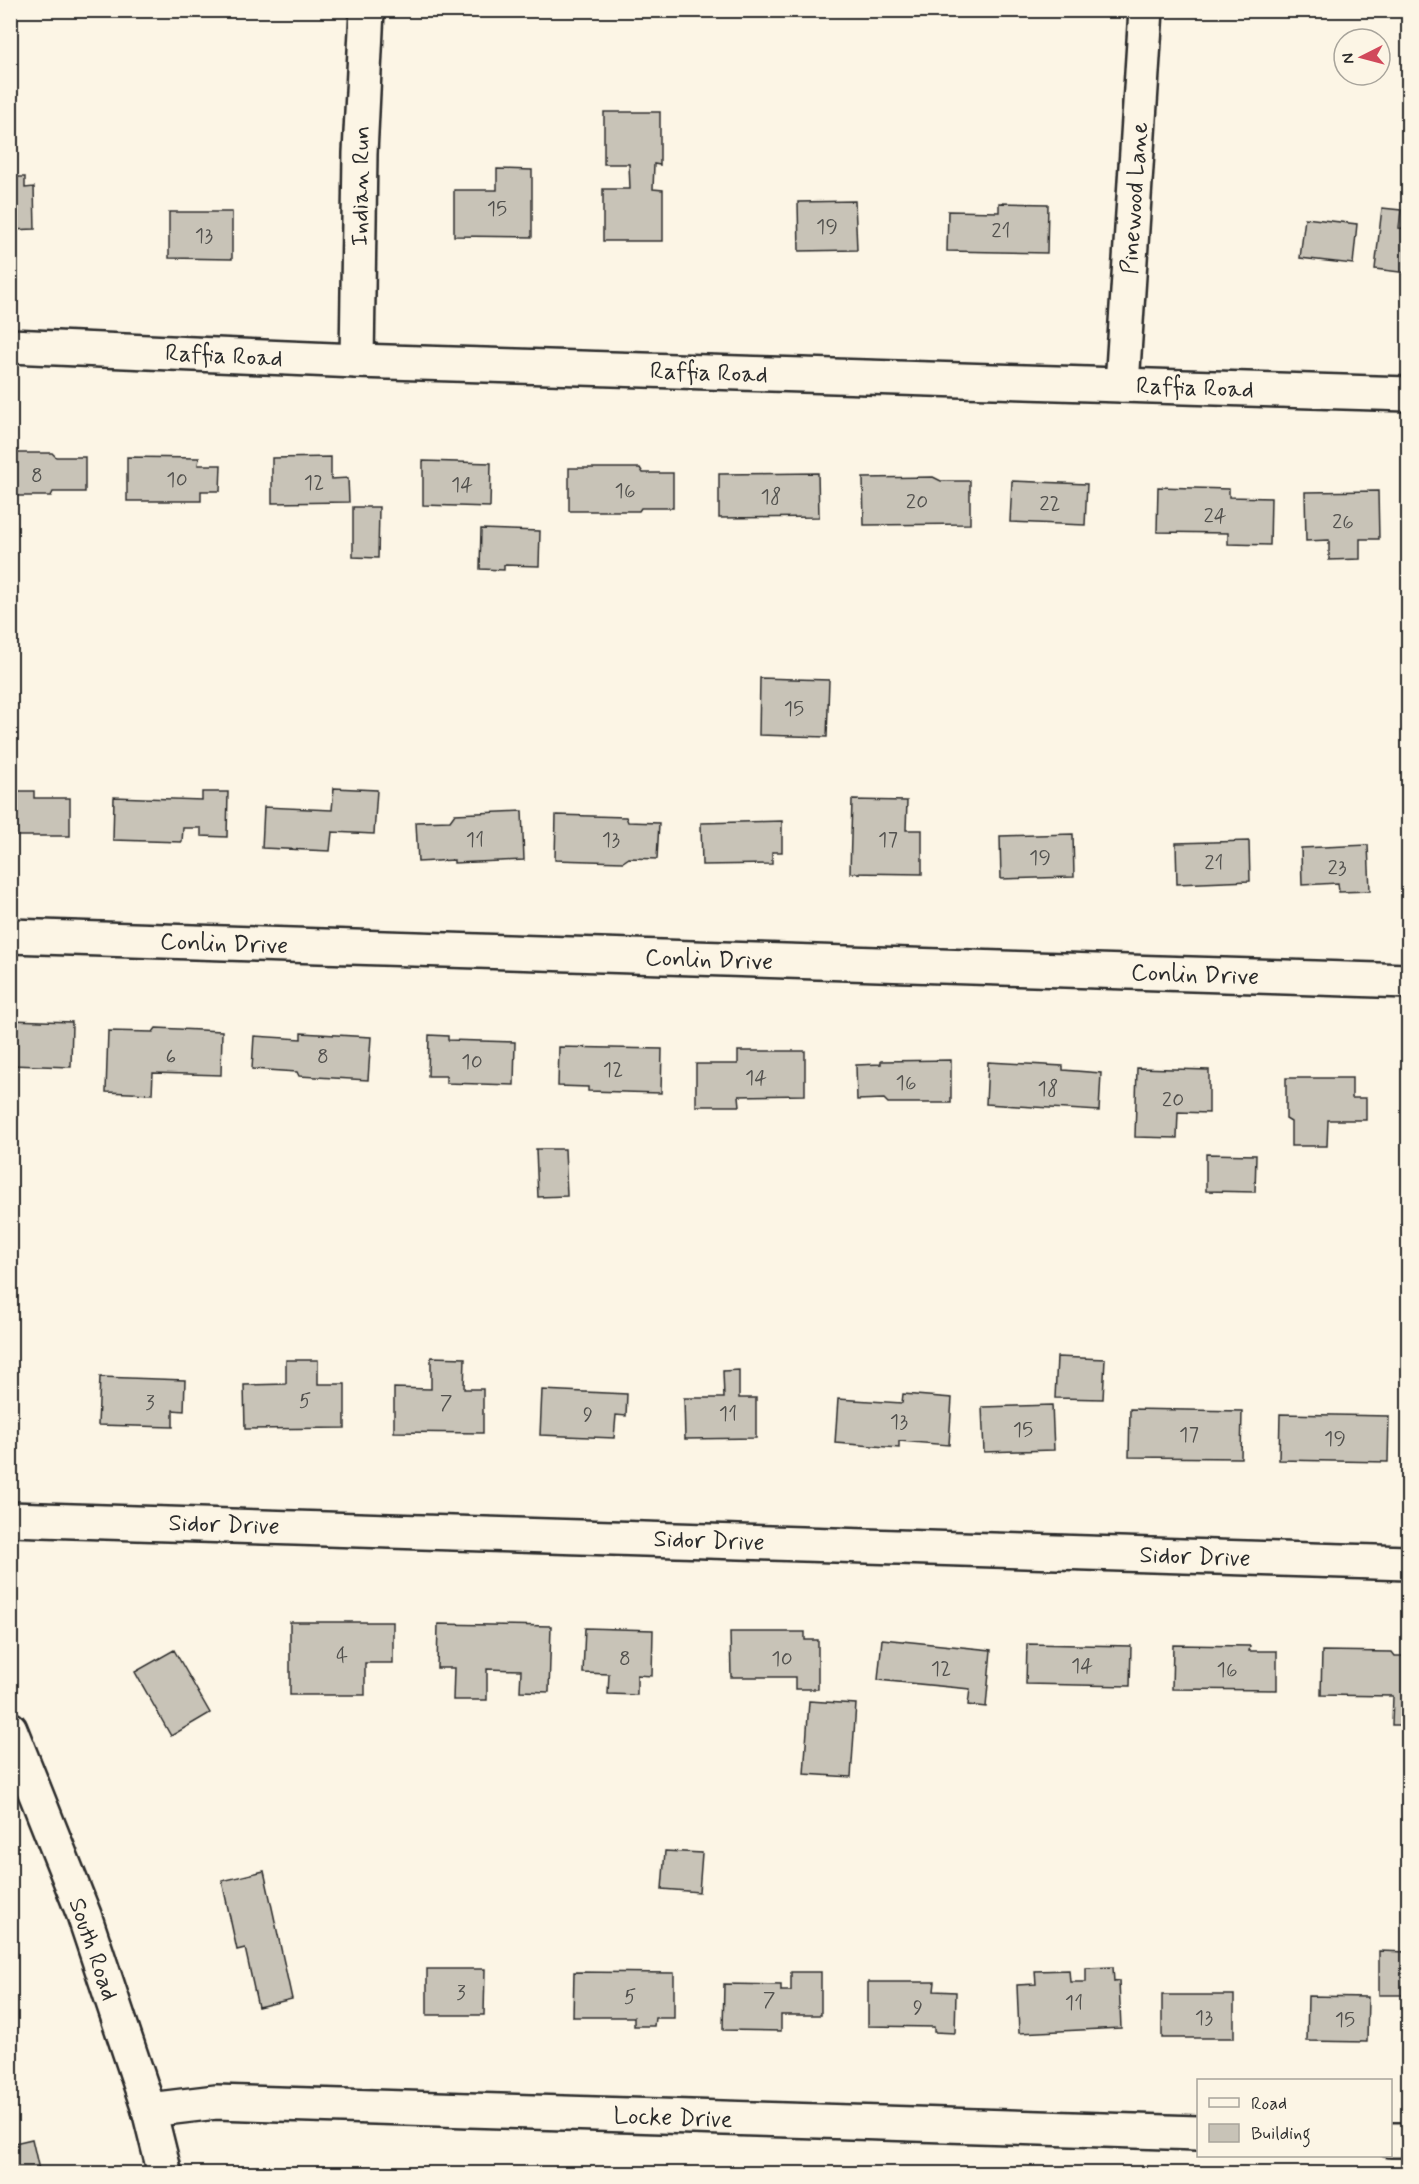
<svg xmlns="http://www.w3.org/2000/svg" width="1419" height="2184" font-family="Mynerve,sans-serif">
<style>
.building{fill:#c8c3b7;stroke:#2b2b2b;stroke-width:1.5}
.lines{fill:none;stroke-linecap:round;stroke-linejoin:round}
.minor-casing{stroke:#2b2b2b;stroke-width:38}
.major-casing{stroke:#2b2b2b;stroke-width:38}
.minor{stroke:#fcf5e5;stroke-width:33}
.major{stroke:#fcf5e5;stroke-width:33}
.labels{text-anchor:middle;stroke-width:5;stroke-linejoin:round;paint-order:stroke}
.number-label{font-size:21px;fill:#52514e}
.street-label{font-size:24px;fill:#2b2b2b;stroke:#fcf5e5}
</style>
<rect width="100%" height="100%" fill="#fcf5e5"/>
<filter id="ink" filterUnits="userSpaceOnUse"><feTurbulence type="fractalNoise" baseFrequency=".0167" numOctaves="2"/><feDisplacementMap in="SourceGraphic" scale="12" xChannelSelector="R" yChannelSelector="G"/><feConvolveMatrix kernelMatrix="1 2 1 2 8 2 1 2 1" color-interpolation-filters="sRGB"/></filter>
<g filter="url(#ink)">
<!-- building -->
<path class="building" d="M604,112h56v53l-6,-1 -1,25 10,1v51h-60v-52h27l-1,-25h-25z
M497,169l35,1v67l-78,-1v-46h43z
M10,177h15v11l9,-1 1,42 -25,1z
M855,201l2,49 -58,1 -1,-49z
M999,203l49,1 -1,49 -100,-2 1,-40 51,1z
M1382,208l19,2 -2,18 9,1v44l-33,-4z
M169,212h63v47l-63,-1z
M1305,218l52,6 -4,40 -53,-6z
M10,453h42l4,4h29v35h-32l-2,4h-41z
M127,457l72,1 -1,7h23l-1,26h-19v10h-74z
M331,457v22l17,-1 1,24 -77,1v-45z
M423,461l68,2 -1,44 -67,-2z
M569,468h71l3,5h30v35h-32l-2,3h-70z
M818,473l1,44 -100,1v-44z
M933,477l8,4h29v43l-106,1 -1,-47z
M1012,481l75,3 -2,41 -75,-3z
M1158,487l71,2v8l42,1 -1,47 -42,-1v-11l-71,-1z
M1378,491l1,48h-19v20l-31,1v-20l-23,1 -1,-49z
M353,507h26l-1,51 -25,-1z
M481,529l59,2 -1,35 -35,-1v5l-24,-1z
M760,678l69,2 -2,57 -68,-2z
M334,788l43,2 -3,44 -42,-2 -2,19 -68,-3 2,-41 68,3z
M10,791h24v7h36v38h-60z
M202,792h26l-1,45 -26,-1v-8h-18l-1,14 -69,-2 1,-43 88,3z
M852,800l55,1 -1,29h16v44l-72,-1z
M522,811l2,49 -70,3v-3l-36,2 -2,-40 34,-1 5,-7z
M556,815l70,2 2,5 31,1 -2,36 -28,-1 -6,4 -68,-2z
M782,821v31h-10v12l-70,1 -1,-42z
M1073,834l1,43 -73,2 -1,-43z
M1249,841l1,40 -73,3 -1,-41z
M1368,845l2,46 -31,1 -1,-9 -36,2 -1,-37z
M10,1020l62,2 -1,45 -61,-2z
M156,1028l66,3 -1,44 -68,-2 -1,21 -46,-2 2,-61 45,1z
M301,1033l70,4 -3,43 -69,-4 -2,-4 -45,-3 2,-33 47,3z
M429,1035l19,1v4l67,2 -1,43 -68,-2v-7h-18z
M559,1047l103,2 -1,44 -73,-2v-4l-30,-1z
M738,1051h67v44l-66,1 1,10h-44v-42h42z
M951,1060v43h-63l-4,-4 -27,1 -1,-35 25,-1v-3z
M988,1062l75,4v4l38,3 -2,38 -113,-7z
M1137,1068l72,2v43l-31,-1 -1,26 -42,-1z
M1286,1078h66v20h14v22h-38l-1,26h-36v-24l-5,-3z
M536,1149h29l2,47 -29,1z
M1206,1154l50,1 -1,37 -49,-1z
M431,1357l34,1 -1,31h19v44l-89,-1v-44l37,1z
M1057,1357l48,2 -2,40 -48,-1z
M286,1360h32v24h27v44l-100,1 -1,-44 42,-1z
M739,1370v28h17v40l-71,1 -1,-41h40l-1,-27z
M100,1377l85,3 -1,31 -11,-1v17l-75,-2z
M542,1390l85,4 -1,22 -10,-1 -2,23 -74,-3z
M903,1394l49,4 -3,47 -50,-4v7l-64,-5 3,-44 64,4z
M1052,1405l2,45 -70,2 -2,-45z
M1130,1409l112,2 -1,47 -112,-1z
M1280,1414l109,2 -1,46 -109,-2z
M290,1622h103v41h-28v32h-75z
M438,1624l113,2 -2,66 -29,-1 1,-21 -34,-1v31h-34l1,-32h-17z
M585,1628l68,2 -1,46 -15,-1v20l-29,-1 1,-20 -26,-1z
M730,1632h75v8h13v49h-23v-12h-64z
M882,1639l109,11 -5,57 -18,-2 2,-16 -92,-9z
M1027,1644l104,2 -1,40 -104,-2z
M1173,1645l77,1 -1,5h28v39l-105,-1z
M174,1650l36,63 -39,23 -36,-64z
M1322,1651l70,1 3,4h13v69h-16l1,-29 -72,-1z
M809,1701l47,3 -5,73 -47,-3z
M665,1851l37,2 -3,39 -37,-3z
M264,1871l28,128 -34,8 -13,-59 -8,2 -15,-69z
M1379,1951l29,1v43h-29z
M1113,1967l1,15 5,-1 2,47 -102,5 -2,-48 19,-1 -1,-13 34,-1 1,12h16v-14z
M427,1969h58l-1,46h-57z
M574,1972l100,1v45h-19l-1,8h-20v-9h-61z
M791,1972h30v43h-40v16l-58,-1 1,-46 57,1v6h10z
M868,1982h67l-1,9 22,1 -1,41 -21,-1v-5l-66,-1z
M1162,1995h72v43h-72z
M1308,1996l60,1 -1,45 -60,-1z
M32,2139l8,35h-30v-30z"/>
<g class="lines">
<!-- minor casing -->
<g class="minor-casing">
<path id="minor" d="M357,361l3,-208 7,-143
M1122,385l24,-375
M10,936l1398,45
M10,1519l1398,44
M149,2110l67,-8 982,31
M1390,2140h18"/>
</g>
<!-- major casing -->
<g class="major-casing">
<path id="major" d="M10,346l347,15 1051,33
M10,1729l74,186 65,195 16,64"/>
</g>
<!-- minor -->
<use href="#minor" class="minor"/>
<!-- major -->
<use href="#major" class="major"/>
</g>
</g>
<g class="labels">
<!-- number labels -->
<g class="number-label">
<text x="497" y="215">15</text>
<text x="827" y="233">19</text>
<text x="1001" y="237">21</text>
<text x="204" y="242">13</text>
<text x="37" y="482">8</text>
<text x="177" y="486">10</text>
<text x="314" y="489">12</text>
<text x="462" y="491">14</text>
<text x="625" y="497">16</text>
<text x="771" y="503">18</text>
<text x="917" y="508">20</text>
<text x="1050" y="510">22</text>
<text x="1215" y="522">24</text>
<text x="1343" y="528">26</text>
<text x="794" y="715">15</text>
<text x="475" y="846">11</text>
<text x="611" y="846">13</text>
<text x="888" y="846">17</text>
<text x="1040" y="864">19</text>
<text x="1214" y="869">21</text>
<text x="1337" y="874">23</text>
<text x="171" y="1063">6</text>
<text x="323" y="1063">8</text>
<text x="472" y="1068">10</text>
<text x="613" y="1076">12</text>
<text x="756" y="1084">14</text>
<text x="906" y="1089">16</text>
<text x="1048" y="1095">18</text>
<text x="1173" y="1106">20</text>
<text x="305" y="1407">5</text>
<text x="150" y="1409">3</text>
<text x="446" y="1409">7</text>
<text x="728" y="1420">11</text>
<text x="588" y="1421">9</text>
<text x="899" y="1428">13</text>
<text x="1023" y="1436">15</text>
<text x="1189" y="1441">17</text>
<text x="1335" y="1445">19</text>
<text x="342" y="1662">4</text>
<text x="625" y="1665">8</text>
<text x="782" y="1665">10</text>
<text x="1082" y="1672">14</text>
<text x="941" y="1675">12</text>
<text x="1227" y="1676">16</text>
<text x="461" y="1999">3</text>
<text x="630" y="2003">5</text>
<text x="769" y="2006">7</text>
<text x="1074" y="2009">11</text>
<text x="918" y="2014">9</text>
<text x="1204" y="2024">13</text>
<text x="1345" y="2026">15</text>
</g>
<!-- street labels -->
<g class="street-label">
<text transform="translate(360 186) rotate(-89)" y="8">Indian Run</text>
<text transform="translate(1134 198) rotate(-86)" y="8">Pinewood Lane</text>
<text transform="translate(224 355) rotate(3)" y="8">Raffia Road</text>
<text transform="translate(709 372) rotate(2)" y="8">Raffia Road</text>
<text transform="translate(1195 387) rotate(2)" y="8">Raffia Road</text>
<text transform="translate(224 943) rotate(2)" y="8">Conlin Drive</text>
<text transform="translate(709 959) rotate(2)" y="8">Conlin Drive</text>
<text transform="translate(1195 974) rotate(2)" y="8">Conlin Drive</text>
<text transform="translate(224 1524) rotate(2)" y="8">Sidor Drive</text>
<text transform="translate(709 1540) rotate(2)" y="8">Sidor Drive</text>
<text transform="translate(1195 1556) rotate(2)" y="8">Sidor Drive</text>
<text transform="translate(94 1949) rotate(71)" y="8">South Road</text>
<text transform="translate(673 2117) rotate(2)" y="8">Locke Drive</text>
</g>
</g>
<!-- margin -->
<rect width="1419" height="2184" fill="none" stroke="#fcf5e5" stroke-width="36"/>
<rect x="18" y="18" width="1383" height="2148" fill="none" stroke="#2b2b2b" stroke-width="2" filter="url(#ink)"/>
<!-- legend -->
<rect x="1197" y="2079" width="195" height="78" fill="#fcf5e5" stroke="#a8a49b" stroke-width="1.5"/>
<rect x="1209" y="2098" width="30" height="9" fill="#fcf5e5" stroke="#a8a49b" stroke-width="1.5"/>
<text x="1251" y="2109" font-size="18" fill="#2b2b2b">Road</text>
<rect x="1209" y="2124" width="30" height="18" fill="#c8c3b7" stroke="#a8a49b" stroke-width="1.5"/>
<text x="1251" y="2139" font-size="18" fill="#2b2b2b">Building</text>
<!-- north arrow -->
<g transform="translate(1362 57) rotate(264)"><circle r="28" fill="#fcf5e5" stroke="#a8a49b" stroke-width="1.5"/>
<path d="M0-4.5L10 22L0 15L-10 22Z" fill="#d1495b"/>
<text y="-9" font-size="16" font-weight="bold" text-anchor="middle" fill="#2b2b2b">N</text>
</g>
</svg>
